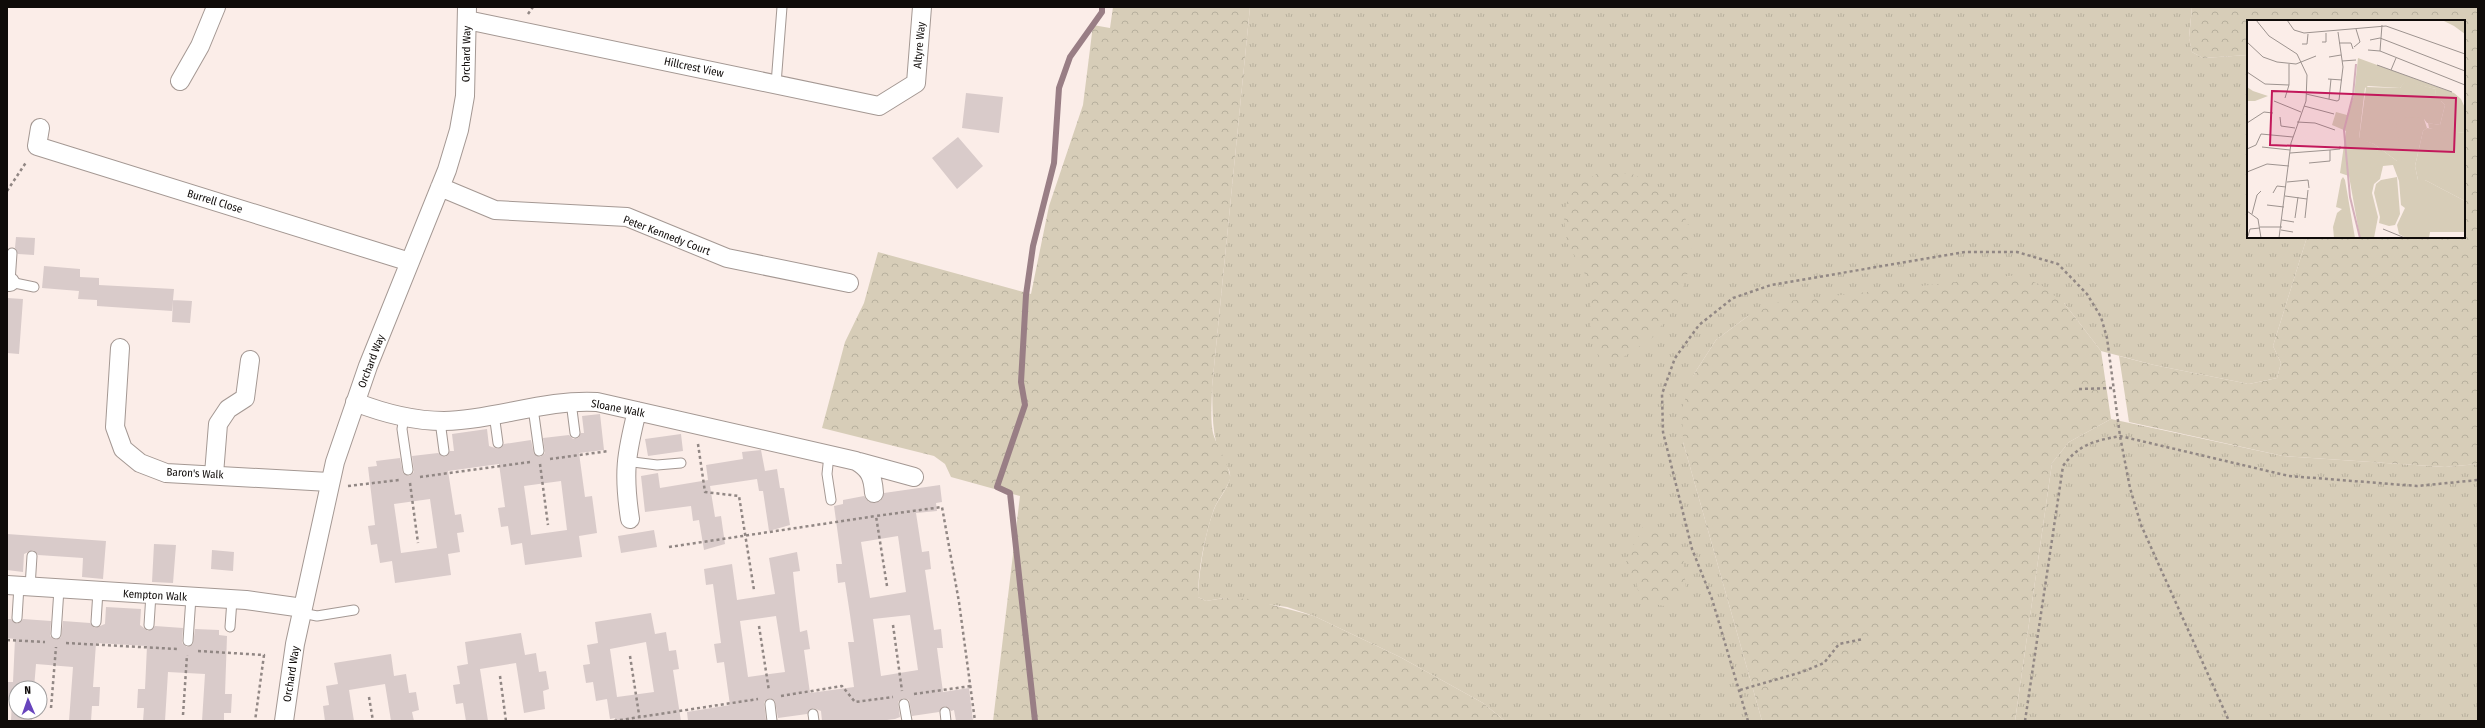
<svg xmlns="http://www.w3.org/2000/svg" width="2485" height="728" font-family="'Fira Sans Condensed',sans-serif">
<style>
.grass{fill:url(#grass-tufts)}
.forest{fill:url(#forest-crowns)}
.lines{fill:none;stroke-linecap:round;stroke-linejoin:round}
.stream{stroke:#997e85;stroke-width:6}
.building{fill:#d9cbca;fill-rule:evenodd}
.service-casing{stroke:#a49893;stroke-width:11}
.minor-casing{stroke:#a49893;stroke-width:20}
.path{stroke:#918784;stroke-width:2.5;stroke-dasharray:3 3;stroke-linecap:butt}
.service{stroke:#fff;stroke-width:9}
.minor{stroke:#fff;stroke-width:18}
.labels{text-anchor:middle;stroke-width:3;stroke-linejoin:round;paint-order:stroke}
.street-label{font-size:11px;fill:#0f0b09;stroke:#fff}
.inset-river{fill:none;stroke:#d4afba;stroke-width:2}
.inset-road{fill:none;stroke:#9d938f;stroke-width:1}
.view{fill:#c2185b;fill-opacity:0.15;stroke:#c2185b;stroke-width:2}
.inset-edge{fill:none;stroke:#0f0b09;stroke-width:2}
</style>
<defs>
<pattern id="grass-tufts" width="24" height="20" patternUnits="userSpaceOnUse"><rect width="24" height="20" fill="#d7cdb8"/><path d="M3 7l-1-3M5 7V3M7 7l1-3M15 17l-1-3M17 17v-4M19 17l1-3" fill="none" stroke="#b7af9d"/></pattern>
<pattern id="forest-crowns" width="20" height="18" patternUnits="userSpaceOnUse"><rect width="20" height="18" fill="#d7cdb8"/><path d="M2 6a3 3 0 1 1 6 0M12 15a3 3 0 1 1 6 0" fill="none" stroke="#b7af9d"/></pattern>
</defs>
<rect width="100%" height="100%" fill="#fbede8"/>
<!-- grass -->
<path class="grass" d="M1250,7h942l-3,30 3,15 11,6 45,-3v182h59l-34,109 8,17 -4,15 -28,6 -95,-19 -53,-14 -37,-48 -316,13 -32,24 -22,34 -11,68 79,279h-257l-22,-18 -83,-46 -86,-41 -27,-9 -63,-9 -18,3 -8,-4c1,-26 7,-66 17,-90 4,-9 14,-20 15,-30 1,-8 -5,-11 -8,-18 -11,-23 -9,-47 -10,-72z
M2111,419l172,37 162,11 33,-3v257h-463l37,-258 17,-21z"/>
<!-- forest -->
<path class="forest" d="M1113,7h137l-38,380c0,15 -2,32 1,46 3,12 19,37 17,46 -3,10 -12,20 -16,30 -9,26 -16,60 -16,88l8,4 18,-3 26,1 64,17 86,41 83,46 22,18h-512l27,-225 -69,-19 -6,-13 -11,-8 -112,-28 23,-86 19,-39 14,-51 153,42 18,-88 34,-101 10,-80 17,3z
M2192,7h286v457l-33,3 -162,-11 -154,-34 -10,-66 35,9 95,19 28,-6 4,-15 -8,-17 34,-109h157v-216h-216v34l-45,3 -11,-6 -3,-14z
M1602,171l30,3 24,11 24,20 12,30 -2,31 -13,39 -25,33 -30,20 -21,2 -10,-20 -1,-57 -23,-41 -3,-24 4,-20 13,-15z
M2017,275l24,10 23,18 37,48 10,68 -42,23 -17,21 -37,258h-253l-79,-279 -1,-34 12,-34 22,-34 32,-24 31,-14z
M1643,527l21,5 19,23 3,35 -17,17 -29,-6 -4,-21 -7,-6 -3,-14z"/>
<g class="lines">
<!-- stream -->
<path class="stream" d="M1035,721l-25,-228 -13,-6 28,-82 -4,-23 5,-87 7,-49 21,-83 5,-75 11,-31 32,-45v-5"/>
</g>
<!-- building -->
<path class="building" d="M966,93l37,4 -4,36 -37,-5z
M958,137l25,29 -26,23 -25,-31z
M16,237l19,1 -1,17 -16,-1 -3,-6z
M44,266l36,3v8l19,1v7l75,4 -2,22 -75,-5v-6l-19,-1 1,-8 -37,-3z
M7,298l16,1 -4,55 -12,-1z
M173,300l19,1 -2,22 -18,-1z
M600,414l4,36 -25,3 6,44 7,-1 5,37 -18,3 3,21 -57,8 -3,-22 -11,2 -3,-19 -7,1 -3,-19 7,-1 -6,-43 -51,7 7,44 6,-1 3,18 -7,1 3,19 -12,2 3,21 -56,8 -3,-22 -12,2 -3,-19 -6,1 -3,-19 7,-1 -7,-58 9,-1 -1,-5 24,-3 3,15 6,3 5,-4 -2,-16 26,-3 7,4 5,-6h4l-2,-17 35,-5 2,17 9,3 6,-5 27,-4 3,14 6,3 5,-4 -2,-15 26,-3 4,4 5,-1 3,-5h3l-2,-17zM561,481l6,49 -36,5 -7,-49zM430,499l7,49 -36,5 -7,-49z
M681,434l2,17 -35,5 -3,-17z
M761,450l4,21 12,-2 3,19h4l6,37 -21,6 -6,-40h-4l-2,-12 -47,7 5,31 6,-1 4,28 -21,6 -5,-30 -6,1 -2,-15 -46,6 -4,-36 17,-3 2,15 48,-8 -2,-15 37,-6 -1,-7z
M940,485l2,17 -6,1 1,8 -21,2 6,39 7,-1 2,18 -6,1 9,60 7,-1 2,19h-6l6,44 26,-4 4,33h-17l-2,-11 -3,1 -6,-5 -6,6 -27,4 -3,-16 -6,-2 -5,4 2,15 -5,2 -16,2h-57l-1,-10 -8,-3 -6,6 -29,4 -3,-17 -5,-3 -6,4 2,18 -78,1 -1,-9 43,-7 -6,-43 -7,1 -3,-19 7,-1 -8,-59 -7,1 -2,-16 28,-5 5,36 38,-6 -6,-36 28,-6 3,19 -7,1 2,19 5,41 7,-2 3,19 -6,1 6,43 44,-6 -6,-45h6l-5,-34 -4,-26 -7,1 -2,-19h6l-8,-58 9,-2v-4l21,-4 5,6 6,1 5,-2 4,-8zM898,536l8,56 -36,6 -9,-56zM910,615l8,55 -37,6 -8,-57zM776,616l9,56 -37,5 -8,-56z
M654,530l3,17 -36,6 -3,-17z
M7,534l99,7 -3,38 -21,-2 1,-19 -45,-3 -5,-5 -9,4 -1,18 -16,-2z
M154,544l22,1 -3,38 -21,-1z
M212,550l22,2 -1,19 -22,-2z
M106,607l35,2 -1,16 8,6 7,-5 28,2 -1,15 5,4 6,-3 2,-15 24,1v5l8,1 -2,58h7l-1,19h-7v8h-22l3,-47 -37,-2 -3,49h-22l1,-13h-7l1,-19h7l2,-43 -51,-3 -3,44h7l-1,19h-7l-1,15h-22l4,-54 -37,-3 -2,24h-18v24h17l-1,9 -21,-1 1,-19 -5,-1v-18h6l2,-43 -8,-1v-19h4l6,5 6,-5 28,2 -1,15 6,4 5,-3 2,-16 27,2 5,5 10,-4z
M651,613l4,21 11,-2 3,19 7,-1 3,19 -6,1 8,51h-66v-3l-5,1 -3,-20 -11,2 -3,-19 -7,1 -3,-18 7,-1 -3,-19 11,-2 -3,-21zM646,642l8,50 -37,5 -7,-48z
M521,633l4,22 11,-2 3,19 7,-1 3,18 -6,2 2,18 -21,4 -8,-50 -36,6 8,52h-22l-3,-18 -7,1 -3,-19 7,-1 -3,-18 11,-2 -3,-22z
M391,654l3,22 12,-2 3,19 7,-1 3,18 -7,2 2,9h-23l-6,-37 -36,6 5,31h-29l-2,-15 6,-1 -3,-19 12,-2 -4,-21z"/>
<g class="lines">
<!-- service casing -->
<g class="service-casing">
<path id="service" d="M776,84l6,-77
M12,253l-2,29 24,5
M571,402l4,31
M533,408l6,43
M494,414l4,29
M404,417l-2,12 6,41
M440,421l4,30
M829,455l-2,19 4,26
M625,461l32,4 24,-2
M30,587l2,-31
M302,613l15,3 37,-6
M17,618l2,-32
M96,622l2,-31
M149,625l2,-31
M230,627l2,-27
M56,634l3,-45
M188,641l3,-44
M770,704l2,17
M904,704l3,17
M945,712l1,9
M813,714l1,7"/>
</g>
<!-- minor casing -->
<g class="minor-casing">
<path id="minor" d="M467,20l412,86 37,-23 6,-76
M180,81l20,-35 16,-39
M40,128l-3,18 373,116
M440,187l55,23 132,7 100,41 122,25
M7,282h3
M120,348l-5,79 8,22 17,14 26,10 163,9
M355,402c28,11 58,19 89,19 51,-1 101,-22 153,-19l259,59c14,8 17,16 18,32
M859,462l55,15
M214,474l4,-50 10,-15 17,-11 5,-38
M630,519c-7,-46 -4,-64 7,-108
M7,585l239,15 57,8
M284,721l11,-77 40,-182 33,-96 79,-196 12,-40 6,-34 2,-89"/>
</g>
<!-- path -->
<path class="path" d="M528,14l5,-7
M7,191l20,-30
M2079,389l34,-1
M698,444l7,48 34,4 15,94
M550,459l59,-8
M540,464l8,61
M420,477l110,-15
M410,483l8,60
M348,486l51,-6
M669,547l207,-31
M887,586l-11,-70 66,-9 17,95 16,119
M893,625l9,66
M759,626l10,65
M7,640l38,2
M66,643l111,6
M198,651l66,4 -9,66
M630,656l10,65
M500,676l6,45
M1740,690l62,-18 22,-9 15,-19 24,-5
M914,694l57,-8
M781,696l61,-10 13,16 38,-5
M369,697l4,24
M51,708l5,-61
M183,715l4,-60
M614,721l144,-22
M1748,721l-36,-122 -20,-50 -29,-117 -1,-38 13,-36 24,-33 34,-27 38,-13 194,-33h52l41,12 29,30 14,23 6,21 13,98 10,52 11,37 88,196
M2025,721l38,-255c16,-22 31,-25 57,-30l169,40 128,10 61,-6"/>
<!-- service -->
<use href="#service" class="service"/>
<!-- minor -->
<use href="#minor" class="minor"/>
</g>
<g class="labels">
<!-- street labels -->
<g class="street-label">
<text transform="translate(919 45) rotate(-85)" y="4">Altyre Way</text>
<text transform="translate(466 54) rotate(-89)" y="4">Orchard Way</text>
<text transform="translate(694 67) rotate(12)" y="4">Hillcrest View</text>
<text transform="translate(215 201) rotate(17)" y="4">Burrell Close</text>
<text transform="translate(667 235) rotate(21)" y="4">Peter Kennedy Court</text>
<text transform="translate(371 361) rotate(-69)" y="4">Orchard Way</text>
<text transform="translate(618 408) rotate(11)" y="4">Sloane Walk</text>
<text transform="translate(195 473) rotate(3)" y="4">Baron's Walk</text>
<text transform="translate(155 595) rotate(3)" y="4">Kempton Walk</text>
<text transform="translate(291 674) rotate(-81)" y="4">Orchard Way</text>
</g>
</g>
<!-- overview -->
<g transform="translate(2247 20)">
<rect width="218" height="218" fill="#fbede8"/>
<path d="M195,0h23v14l-11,-8zM158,61l31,8 -1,12h6l4,4 -5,20 -13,-2 -3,-4 -22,42h-5l-23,-17 -15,-5 7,-52 34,1zM180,108l38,5v68l-40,-21h-7l-3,-14 8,-35zM96,157l2,3 10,58h-21l-1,-11 4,-14 5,-4 -6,-2 5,-27zM150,157l3,37 -5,11 -6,1 -10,-3 1,-6 -6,-24 2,-9 5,-4z" fill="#d7cdb8"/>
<path d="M111,38l96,35 7,6 4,9v25l-25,-2 -11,-3 -1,-5 12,2 5,-20 -4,-4h-7l2,-12 -31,-7 -5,6 -32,-2 -3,2 -6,50 15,6 23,17h5l-6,-38 7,-5 18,-1 3,2 3,9 -4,3 -8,35 3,14h7l40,21 -1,31h-34l-1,6h-23l-7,-4 -2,-9 8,-17 -4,-3 -2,-24 -6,-16 -10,1 -3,13 -6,5 -2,9 6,24 -4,21h-14l-11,-62 -9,-3 6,-42 -14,-6 4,-13 11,3 7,-19zM143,88l7,5 -2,5 -5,4 -3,-11z" fill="#d7cdb8"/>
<path d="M0,67l6,4 15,5 -13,5h-8z" fill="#d7cdb8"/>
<path class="inset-river" d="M109,44l-3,31 -9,35 6,67 10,41"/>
<path class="inset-road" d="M9,0l13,16 28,18 10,21 -1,26 -15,42 -12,95M40,0l7,10 10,3 82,-7 79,28M123,20l10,-2 85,33M0,22l16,15 14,5 19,2 20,-8M75,22h4v-9M92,23h12l2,6M55,24h5l1,-10M107,27l6,-5 -4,-13M121,30l12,1M133,31l85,34M133,31l2,-26M82,37l12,-2M95,41l14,-1M130,45l75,27M144,50l5,-12M0,52l18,12 24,1M81,59l14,1M59,74l31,7 2,-1 4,-33 -5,-35M38,78l4,-13v-21M82,79l2,-20M27,81l27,11M57,86l30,8M33,97l1,9 14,2M50,102l18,1 20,7M0,103l17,-11 9,1M15,127l28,3M0,129l9,-4 5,-11 32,3M83,130l10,-1v-3M43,133l40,-3v11l-21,2M0,152l20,-8 22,2M40,162l21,-2 1,8M26,173l4,-7 9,1M38,176l22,3M20,185l17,2M0,191l11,8 3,19M5,194l5,-19 4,-4M48,198l3,-21M58,198l3,-28M35,200l12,2M13,207h22M136,209l22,9M34,210l12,2M1,216l2,-7 10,-1"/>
<path class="view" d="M25,71l184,7 -2,54 -184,-7z"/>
<rect width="218" height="218" class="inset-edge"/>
</g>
<!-- border -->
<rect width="2485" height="728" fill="none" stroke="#0f0b09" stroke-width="16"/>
<!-- north arrow -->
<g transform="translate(28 700) rotate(358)"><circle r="19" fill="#ffffff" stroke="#9f9d9d"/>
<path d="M0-3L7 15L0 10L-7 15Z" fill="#6744bd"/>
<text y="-6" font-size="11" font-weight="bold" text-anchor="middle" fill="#0f0b09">N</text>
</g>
</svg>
